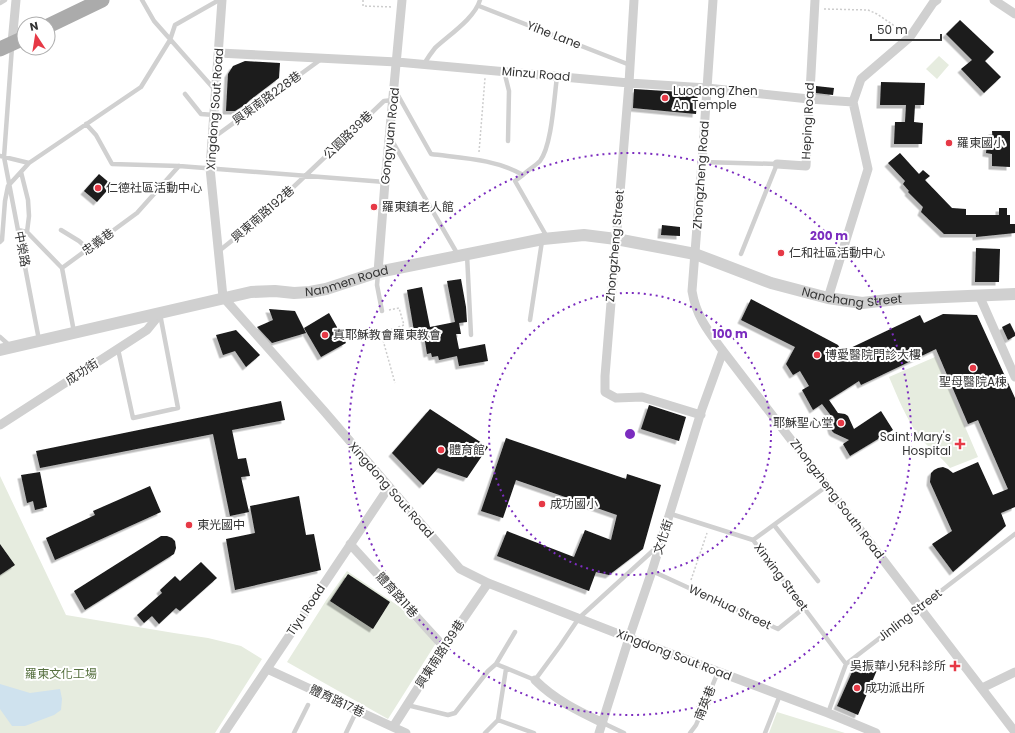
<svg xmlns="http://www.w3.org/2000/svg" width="1015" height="733" font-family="Poppins,'Noto Sans TC',sans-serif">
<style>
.green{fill:#e6ecdf}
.water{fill:#cfe2ee}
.building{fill:#1a1a1a;filter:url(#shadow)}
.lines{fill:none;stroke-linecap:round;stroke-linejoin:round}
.path{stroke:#cdcdcd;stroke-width:1.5;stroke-dasharray:2 2;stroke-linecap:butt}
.service{stroke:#d0d0d0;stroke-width:4.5}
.minor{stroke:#d0d0d0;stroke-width:9}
.tertiary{stroke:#d0d0d0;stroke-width:12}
.primary{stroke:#ababab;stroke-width:15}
.ring{fill:none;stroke:#7b2cbf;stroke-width:2;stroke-dasharray:2 4}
.poi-dot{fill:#e63946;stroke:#fff;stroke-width:1.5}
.labels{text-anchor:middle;stroke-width:4;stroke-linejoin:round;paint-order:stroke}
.street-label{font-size:12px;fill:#333;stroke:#fff}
.poi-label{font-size:12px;fill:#333;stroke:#fff;text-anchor:start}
.park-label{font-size:12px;fill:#56703f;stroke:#fff}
.centre{fill:#7b2cbf;stroke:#fff;stroke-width:2}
.ring-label{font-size:12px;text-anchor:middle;font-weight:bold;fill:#7b2cbf;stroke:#fff;stroke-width:4;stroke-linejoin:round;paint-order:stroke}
</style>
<defs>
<filter id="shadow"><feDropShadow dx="-3.5" dy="3.5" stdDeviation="0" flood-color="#0004"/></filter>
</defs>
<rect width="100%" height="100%" fill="#fff"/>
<!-- green -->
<path class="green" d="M939,56l10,9 -12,14 -11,-10z
M935,357l43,100 -28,11c-9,-12 -22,-20 -31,-32 -13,-18 -21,-38 -30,-59z
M0,476l66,139 108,18 34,5 33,8 21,13 -47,74h-215z
M347,571l53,36 36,36 -48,76 -101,-57 40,-63z
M777,712l68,21h-76z"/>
<!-- water -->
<path class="water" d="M0,684l30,9 30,-4 2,10 -1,11 -7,5 -29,11h-13l-12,-17z"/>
<!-- building -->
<path class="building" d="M960,20l34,32 -9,9 16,16 -17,16 -23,-24 11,-9 -26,-26z
M245,61l35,2 -1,15 -29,22 -4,4 -11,7h-9l2,-37 5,-8z
M881,82l44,1 -1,22h-9l-1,17 9,1 -1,21h-28l1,-22h10l1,-17h-26z
M816,86l18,2 -1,7 -17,-2z
M634,89l64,4 -2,21 -63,-6z
M992,131h18v36l-18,-1v-12l-6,-1 1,-9h6z
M900,153l19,21 4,-4 7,6 -5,4 27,28 14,1v6h33v-7h8v7h3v9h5v9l-39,4v-3h-32l-23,-22 2,-5 -15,-15 1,-1 -6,-7 2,-3 -17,-18z
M99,174l13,11 -15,17 -13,-11z
M662,225l18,2v9l-19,-1z
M976,248l24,1 -1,33h-24z
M461,279l5,28 1,15 -8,1 2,11h-5l3,15 26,-5 3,17 -29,5 -2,-10 -18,4 -1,-4 -6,1 -1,-4 -4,1 -4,-25 -9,2 -7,-41 15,-3 8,40 25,-5 -8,-41z
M751,299l87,46 4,7 78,-37 4,8 19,-9 34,1 38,83v109l-14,6 5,13 -53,46 -21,-28 20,-13 -22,-49 1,-9 3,-3 4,-2 5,-1 5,2 5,4 25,-11 15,33 15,-6 -30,-69 -10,4 -32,-75 -75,36 -2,-4 -30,19 9,13 7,1 3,2 6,13 27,-18 12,19 -43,26 -7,-12 6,-4 -15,-7 -2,-2 -2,-7 2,-7 -10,-13 -9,6 -11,-20 7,-4 -9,-15 -7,4 -7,-11 9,-17 -54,-27z
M269,309l26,2 11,22 -34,10 -15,-16 16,-7z
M329,313l17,30 -25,14 -17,-29z
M1010,323l5,10v3l-7,4 -6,-13z
M236,330l24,25 -14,12 -11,-16 -12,4 -7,-20z
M281,401l4,19 -53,10 6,29 8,-1 4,18 -9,1 8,35 -19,4 -17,-82 -173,34 -4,-17z
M649,405l37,12 -7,24 -38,-12z
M430,409l58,38 -21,31 -29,-10 -15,17 -31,-32z
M506,438l120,41 1,-5 34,11 -18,64 -34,26 -13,-3 -7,19 -92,-35 10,-25 67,26 11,-27 26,10 6,-25 -101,-35 -13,38 -22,-7z
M40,472l7,35 -12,3 -2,-9 -6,2 -6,-28z
M150,486l11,26 -106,48 -9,-22 49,-23 -2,-4z
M299,496l7,39 8,-1 7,36 -86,20 -9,-51 29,-6 -5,-27z
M161,536h6l5,2 3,3 1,7 -2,6 -89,56 -11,-19z
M0,544l15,21 -15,10z
M201,562l16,16 -37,33 -4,-3 -17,16 -7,-8 -8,7 -7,-8 25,-22 -2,-3 15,-14 5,5z
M348,574l42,28 -17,27 -43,-28z
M857,661l20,9 -19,45 -21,-9z"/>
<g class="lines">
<!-- path -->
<path class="path" d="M363,0v6l30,1
M824,9l44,1 9,4 25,17
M479,152l6,-74
M389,310l10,-2 5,17 -23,8 14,50
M691,580l16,-47"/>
<!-- service -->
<path class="service" d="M142,0l12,21 61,69
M0,3l5,-3
M479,6l151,59
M12,47l-8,110 35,183
M424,64c3,-5 7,-11 11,-16 14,-13 40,-30 45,-48
M504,71l5,20 -1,50
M395,90l36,64c31,4 65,5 92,21l-8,6 32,56
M185,94l16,20 13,1
M86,124l10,11 16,29 67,2 206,16
M213,138l107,-78
M391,139l67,116
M0,156l29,7 112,-76 29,-47 5,-15 44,-25
M702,162l75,2 -36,90
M21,172l7,28 1,16 -2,16
M523,175c5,-5 12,-9 17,-14 12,-16 14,-63 17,-84
M18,230l9,2 35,36
M61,230l18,11 9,8
M0,242l2,-2 3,-39 3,-15 21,-23
M219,251l46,-37 119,-113 9,-1
M467,255l4,80
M378,273l-1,12 5,26
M530,320l12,-79
M74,332l-12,-64 75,-55 42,-47
M0,337l9,8
M118,349l15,69 45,-10 -18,-94
M671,514l82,26 93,124
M774,525l44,56
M753,540l74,-54
M652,571l126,58 26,-21
M496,664l19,-32
M407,705l41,10 7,-2 33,-42 8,-7 39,16 25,-34 19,-28 79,-72
M828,713l18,-49 169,-130
M498,720l36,13
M603,723l21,10
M294,733l14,-28
M346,733l11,-23
M485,733l13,-13 8,-51
M690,733l6,-8 22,-53
M765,733l15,-38"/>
<!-- minor -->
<path class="minor" d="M222,0l-12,168 13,129 101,114 136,158 28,14 141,55 199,75 48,20
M634,0l-5,83 -24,293v16l11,6 26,-1 59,18
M713,0l-11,162 -10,129c4,25 16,40 31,60l292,381
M994,0l21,14
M12,43l4,-43
M219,53l178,9 232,21 78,5 102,11 44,3
M777,164l29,2 9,-166
M378,272l7,-90 17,-182
M979,295l36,82
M828,298l40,-129 -15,-67 8,-23 49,-42 23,-34 4,-3
M0,425l147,-95 13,-16
M350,544l94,103
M267,669l139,64
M535,680c20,20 43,31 68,43
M982,688l33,-16
M393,727l51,-80 44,-64
M224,733l165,-246
M599,733l30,-95 23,-67 50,-162 21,-58"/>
<!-- tertiary -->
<path class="tertiary" id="s1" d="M0,350l251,-58 24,-1 19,2 16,-1 16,-3 52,-17 165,-33 41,-4 32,4 79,15 76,29 57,15 34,5 35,-4 118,-5"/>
<!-- primary -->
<path class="primary" d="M48,26l54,-26
M0,49l24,-11"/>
</g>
<!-- distance rings -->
<g class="ring">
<circle cx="630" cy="434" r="141"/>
<circle cx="630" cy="434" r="281"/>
</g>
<!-- markers -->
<g class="poi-dot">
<circle cx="665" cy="98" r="4"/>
<circle cx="949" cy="143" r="4"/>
<circle cx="98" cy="188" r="4"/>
<circle cx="374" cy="207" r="4"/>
<circle cx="781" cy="253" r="4"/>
<circle cx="325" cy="335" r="4"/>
<circle cx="817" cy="355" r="4"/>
<circle cx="973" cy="368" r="4"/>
<circle cx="841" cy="423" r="4"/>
<path d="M958 438h4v4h4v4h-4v4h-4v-4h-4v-4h4z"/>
<circle cx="441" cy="450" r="4"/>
<circle cx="542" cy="504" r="4"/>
<circle cx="189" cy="525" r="4"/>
<path d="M953 660h4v4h4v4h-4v4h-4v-4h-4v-4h4z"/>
<circle cx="857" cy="688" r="4"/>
</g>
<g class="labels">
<!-- street labels -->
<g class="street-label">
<text transform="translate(554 35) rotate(21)" y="4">Yihe Lane</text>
<text transform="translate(536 74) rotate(5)" y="4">Minzu Road</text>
<text transform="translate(267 98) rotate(-36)" y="4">興東南路228巷</text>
<text transform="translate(215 109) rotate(-86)" y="4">Xingdong Sout Road</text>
<text transform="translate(808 121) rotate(-87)" y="4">Heping Road</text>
<text transform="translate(348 135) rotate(-44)" y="4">公園路39巷</text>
<text transform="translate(390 136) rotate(-84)" y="4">Gongyuan Road</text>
<text transform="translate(701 175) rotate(-86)" y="4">Zhongzheng Road</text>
<text transform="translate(263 214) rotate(-41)" y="4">興東南路192巷</text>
<text transform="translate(98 242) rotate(-36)" y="4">忠義巷</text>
<text transform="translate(615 246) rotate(-85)" y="4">Zhongzheng Street</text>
<text transform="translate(22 249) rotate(79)" y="4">中榮路</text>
<text dy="4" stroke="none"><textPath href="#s1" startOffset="355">Nanmen Road</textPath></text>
<text dy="4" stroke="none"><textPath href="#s1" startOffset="874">Nanchang Street</textPath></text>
<text transform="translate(82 372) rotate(-33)" y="4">成功街</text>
<text transform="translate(391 490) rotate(49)" y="4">Xingdong Sout Road</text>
<text transform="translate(837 499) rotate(53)" y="4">Zhongzheng South Road</text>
<text transform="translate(663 537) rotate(-72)" y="4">文化街</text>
<text transform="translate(781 577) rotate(53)" y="4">Xinxing Street</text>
<text transform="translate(397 595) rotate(48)" y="4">體育路11巷</text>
<text transform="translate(730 607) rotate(25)" y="4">WenHua Street</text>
<text transform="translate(306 610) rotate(-56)" y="4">Tiyu Road</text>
<text transform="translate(910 615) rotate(-38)" y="4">Jinling Street</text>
<text transform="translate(440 654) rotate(-57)" y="4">興東南路139巷</text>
<text transform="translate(674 655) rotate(21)" y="4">Xingdong Sout Road</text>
<text transform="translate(337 701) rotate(25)" y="4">體育路17巷</text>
<text transform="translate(705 703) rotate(-68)" y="4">南英巷</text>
</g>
<!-- poi labels -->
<g class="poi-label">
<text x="673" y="95">Luodong Zhen<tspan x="673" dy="14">An Temple</tspan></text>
<text x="957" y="147">羅東國小</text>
<text x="106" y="192">仁德社區活動中心</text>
<text x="382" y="211">羅東鎮老人館</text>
<text x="789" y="257">仁和社區活動中心</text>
<text x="333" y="339">真耶穌教會羅東教會</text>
<text x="825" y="359">博愛醫院門診大樓</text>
<text x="973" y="386" text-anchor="middle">聖母醫院A棟</text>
<text x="833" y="427" text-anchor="end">耶穌聖心堂</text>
<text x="951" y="441" text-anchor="end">Saint Mary's<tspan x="951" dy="14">Hospital</tspan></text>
<text x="449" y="454">體育館</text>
<text x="550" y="508">成功國小</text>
<text x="197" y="529">東光國中</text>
<text x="946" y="670" text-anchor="end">吳振華小兒科診所</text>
<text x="865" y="692">成功派出所</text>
</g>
<!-- park labels -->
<g class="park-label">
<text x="61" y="678">羅東文化工場</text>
</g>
</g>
<circle cx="630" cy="434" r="6" class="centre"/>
<g class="ring-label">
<text x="829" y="240">200 m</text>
<text x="730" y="338">100 m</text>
</g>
<!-- north arrow -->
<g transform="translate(36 36) rotate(348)"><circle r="19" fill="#ffffff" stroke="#adadad"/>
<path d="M0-3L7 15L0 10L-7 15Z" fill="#e63946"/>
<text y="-6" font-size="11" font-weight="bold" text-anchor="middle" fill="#333333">N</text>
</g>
<!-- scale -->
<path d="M871 34v6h70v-6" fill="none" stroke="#333333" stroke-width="2"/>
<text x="877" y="34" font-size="12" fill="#333333" stroke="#ffffff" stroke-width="3" paint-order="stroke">50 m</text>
</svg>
